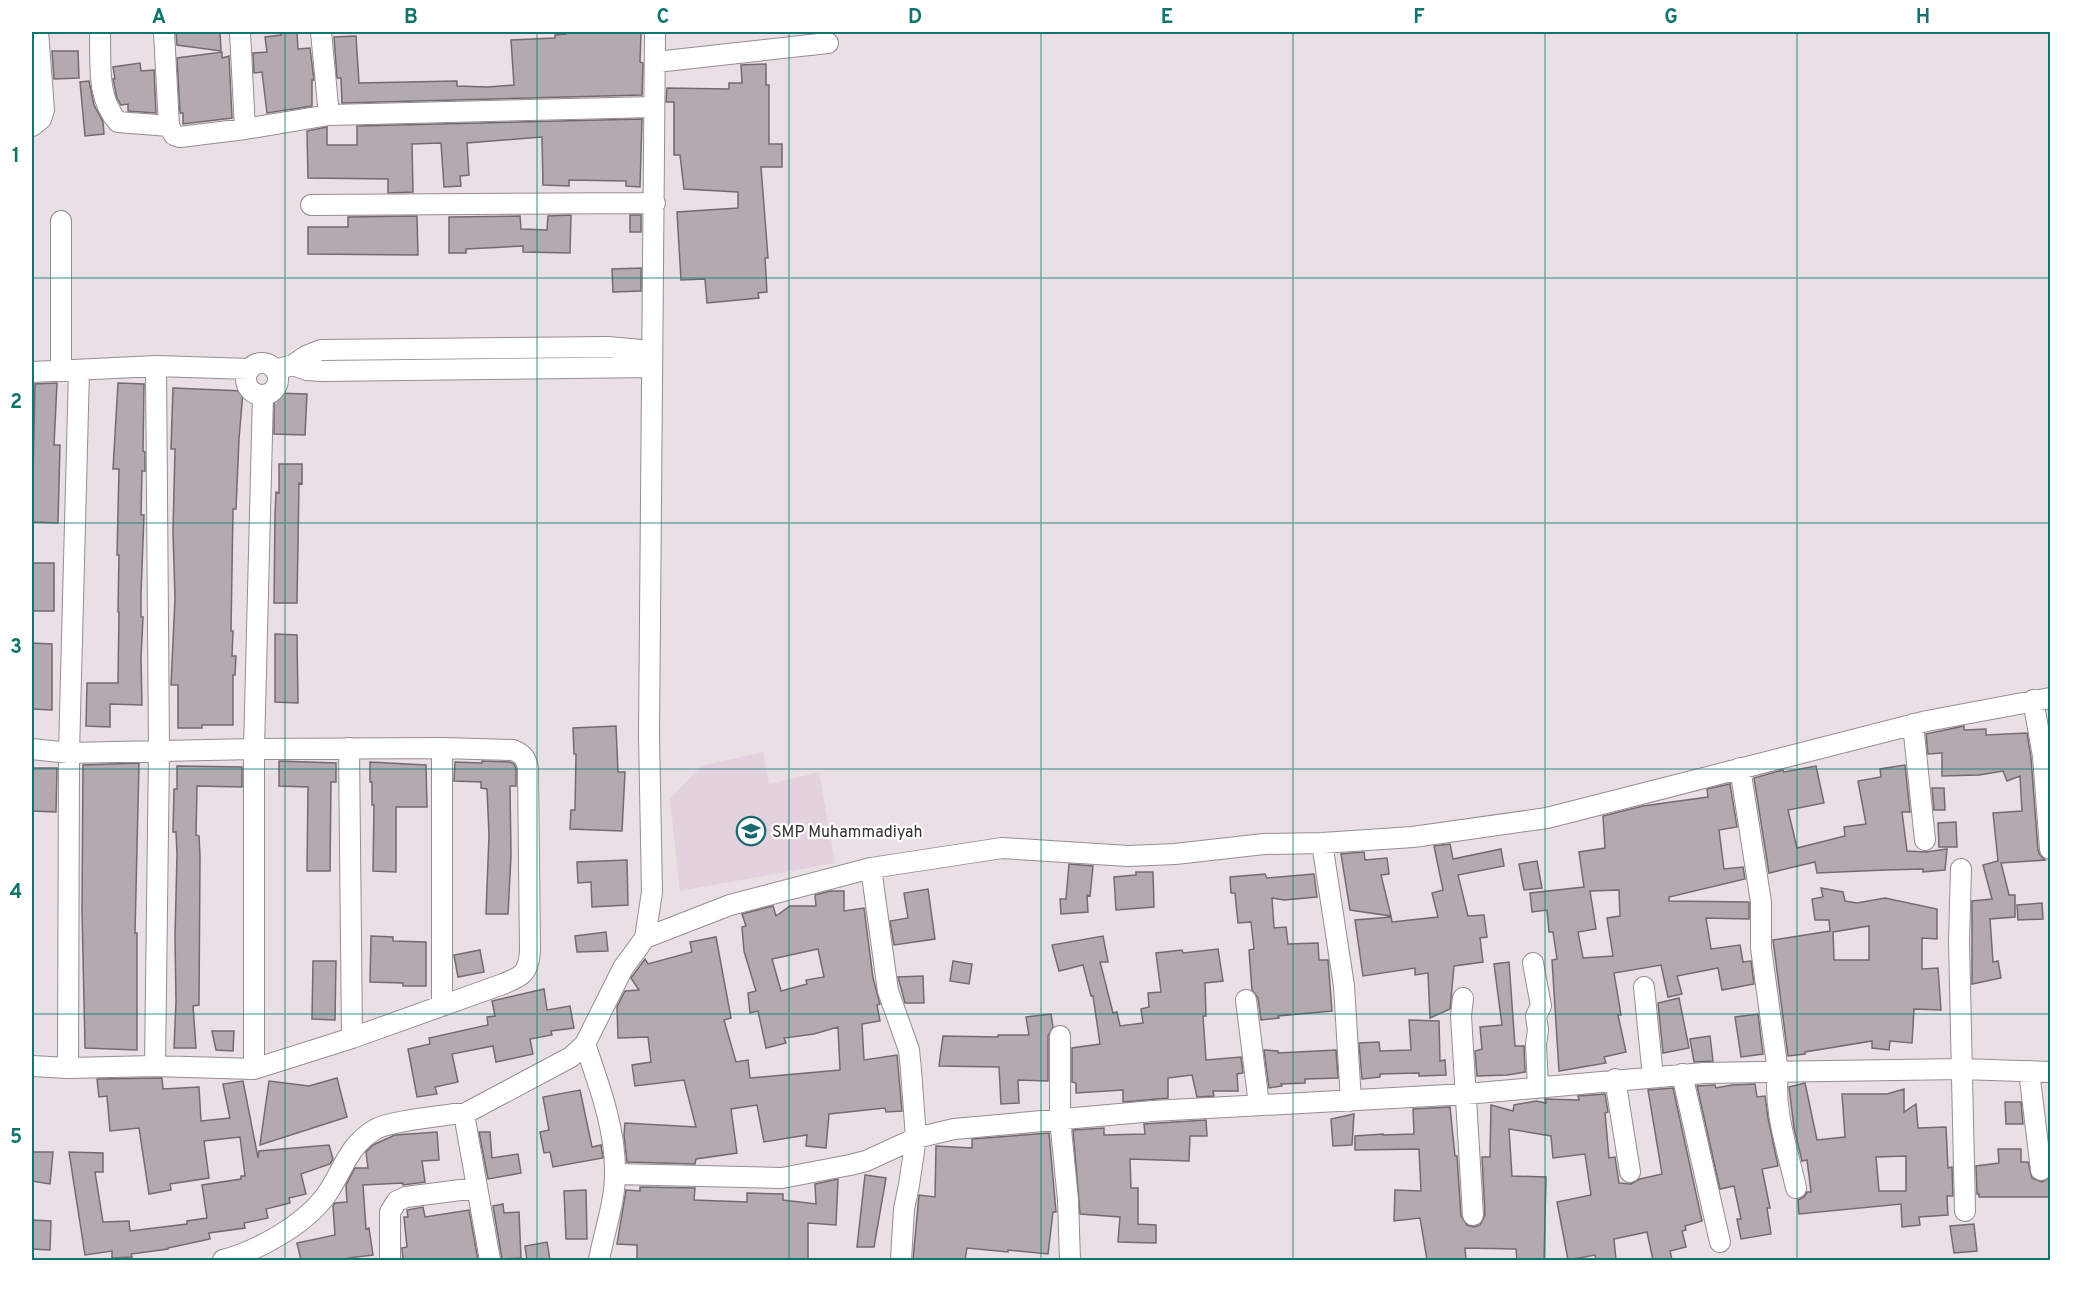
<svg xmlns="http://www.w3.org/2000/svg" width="2082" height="1292" font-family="Overpass,sans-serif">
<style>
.built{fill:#e2d2dd}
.building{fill:#b3aab0;stroke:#736b70;stroke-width:1.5;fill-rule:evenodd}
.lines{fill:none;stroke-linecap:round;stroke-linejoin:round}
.street-casing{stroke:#968d93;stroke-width:22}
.street{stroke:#fff;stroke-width:20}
.grid{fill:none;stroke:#0f766e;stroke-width:1.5;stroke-opacity:0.55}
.labels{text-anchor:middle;stroke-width:4.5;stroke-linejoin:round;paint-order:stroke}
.poi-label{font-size:16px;fill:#343033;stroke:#fff;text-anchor:start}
.neatline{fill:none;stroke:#0f766e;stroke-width:2}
.grid-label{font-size:20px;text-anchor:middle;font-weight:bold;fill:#0f766e}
</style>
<rect width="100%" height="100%" fill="#e9dfe5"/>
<!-- built -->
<path class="built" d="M763,752l6,32 50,-12 16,91 -155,28 -10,-92 31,-33z"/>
<!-- building -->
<path class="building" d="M176,32h44l1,19 -44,-6z
M280,32h17l1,17 12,-1 4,32h-2v26l-45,7 -5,-41 -8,1 -1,-20 14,-1 -2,-15 16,-2z
M566,32h75l-1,30 3,1 -1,32 -300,8 -1,-25h-4l-3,-41 22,-1 3,47 98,-2v5l31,1 26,-2 -3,-45 44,-2v-3l11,-1z
M52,51h26l1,27 -25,1z
M222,52v6l7,-2 3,62 -49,6v-11h-3l-3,-55z
M140,63l1,8 13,-1 2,43 -28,-2v-7l-7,1 -4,-7 -4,-19h2l-2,-12z
M766,64v21h3v59h13v23h-21l7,91h-3l2,34 -9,1 1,5 -52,5 -2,-24 -24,1 -4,-68 61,-4v-16l-54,-3 -4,-34h-6v-53h-8l1,-14 62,1v-6h13l-1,-18z
M89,81l5,24 9,17 1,12 -19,2 -5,-54z
M642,119l-2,68 -14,-1v-5l-57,-1v6l-26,-1 -1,-48 -75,6 2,32 -9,1 1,10 -17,1 -3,-44 -29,1 1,48 -25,1v-14l-80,-1 -1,-47 20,-4v18h30v-19z
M571,215l-1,38 -47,-1v-6l-57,3v4h-17v-36l71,-1 1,13 26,1 1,-14z
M630,215h11v17h-11z
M417,216l1,39 -110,-1v-27h40v-10z
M641,268v23l-28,1 -1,-23z
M57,383l-3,62h6l-2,78 -26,-1 3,-138z
M118,383l26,1 -1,67 2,1v19h-3l-1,44h3l-3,79v23h2l-2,41 1,47 -32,-1v23l-24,-1 1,-43h31l1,-71h-1l1,-57h-2l2,-86h-6z
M173,388l70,3 -4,48 -3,70h-3l-2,122h2l-1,25h4l-1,19h-2v50h-31v3h-24v-43h-7l4,-87 -2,-66 2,-83h-4z
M274,393l33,1 -2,41 -31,-1z
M279,464h23v20l-3,-1 -2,120h-23l1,-88 1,-23 3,1z
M32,563h22v48h-22z
M275,634l22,1 1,68 -23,-1z
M32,643l20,1v66l-20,-1z
M616,726l2,46h7l-3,59 -52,-2 1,-19h4l1,-56h-2l-1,-26z
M1964,726v4l22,-1v6l41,-2 4,25 7,92 2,5 5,5 -44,3 8,32h6v22l-25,2 3,43 5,-1 3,17 -29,6v-83l20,-2 -9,-34 15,-4 -5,-48 29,-2 -2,-35 -13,5 -4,-10 -24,4 -37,1v-23l-14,1 -2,-20z
M279,761l57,2v19h-5l-1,89h-23l1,-84 -29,-1z
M482,761l28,1 4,2 2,5v17h-6l1,70 -3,58h-22l3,-79 -2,-46 -6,-1v-6l-27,-1 1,-19 27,1z
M370,762l56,3 1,42h-31v65l-23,-1 1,-66h-2v-23h-2z
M139,763l-4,170h2v117l-52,-2 -3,-137 1,-146z
M1905,765l5,47h-8l5,39 19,1 21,-3 -2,21 -22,2v-3l-38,1 -68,3 -2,-11 -46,11 -15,-95 29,-8 1,2 32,-6 8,37 -36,7 9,38 48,-12 -1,-9 22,-3 -8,-43 23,-4 -1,-8z
M177,766l65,1v20l-45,-1 -1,49 3,1 1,20 -1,149 -6,1 3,42h-22l2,-46 -1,-65 2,-83 -1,-22h-3l1,-43h3z
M32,768h25l-1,44 -24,-1z
M1730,784l7,43 -18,3 5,39 19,-2 2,12 -76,18v4l80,1v17l-43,-1 5,31 29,-4 3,17 8,-1 3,23 -32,6 -4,-22 -41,8 5,18 -14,3 -7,-32 -47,8 7,42h-3l8,37 -22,5 2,6 -47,8 -7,-111 5,-1 -4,-27h-4l-2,-22 -15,2 -2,-19 54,-6 -5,-35 26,-4 -2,-32 40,-10 65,-9 -1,-8zM1619,890l1,26 -13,2 6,38 -30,2 -5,-26 18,-3 -6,-38z
M1932,788h12l1,22h-11z
M1956,822l1,25h-18l-1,-24z
M1450,844l3,15 48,-10 3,17 -46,9 10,41 16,-1 3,22 -7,1 3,24 -29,4 -4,43 -20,9 -2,-45 -13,2v-7l-52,8 -8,-56 36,-3 1,5 46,-5 -6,-24 11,-3 -9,-44z
M1364,852l1,8 22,-2 2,16 -8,1 10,41 -41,-6 -9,-56z
M627,860l1,45 -36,2 -1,-25 -13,1 -1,-21z
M1537,861l5,27 -18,2 -5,-26z
M1069,864l24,2 -3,30 -3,-1 1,17 -27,2 -1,-15h6z
M1136,872h17l1,35 -38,3 -2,-33 22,-2z
M1265,874l2,4 47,-4 3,23 -33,3 -12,-2 2,30 12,-1 2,17 30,-1 1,17h9l4,51 -54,5 1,2 -18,2 -3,-22 -6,-8 -3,-40 5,-1 -3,-27 -13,1 -3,-30h-4l-1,-16z
M1821,888l22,4 2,9 12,2 28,-5 52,11v30l-15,-1v31l16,-1 3,42 -27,-1 -2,34 -22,-2 -1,9 -17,-2v-7l-67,11v2l-17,2 -15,-116 57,-9 -1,-11h-14l-3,-21 11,-2zM1869,926v34h-35l-1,-28z
M928,889l7,50 -41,6 -4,-24 18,-3 -4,-25z
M830,891h14v20l20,-3 9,70 7,26 -3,1 3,16 -18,3 2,36 33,-5 5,56 -16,1 -1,-4 -56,6 -3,34 -20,-2 1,-11 -43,7 -7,-37 -26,4 6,44 -41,6 -1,5 -68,-2 -3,-27 1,-12 71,4 -12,-47 -49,6 -3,-21 19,-3 -3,-25 -30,1 -1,-31 8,-16 14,-1 -8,-12 14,-19 3,5 44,-12 -2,-10 26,-5 15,81 -7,2 12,42 12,-2 2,18 90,-8 -2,-43 -24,7 -30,4 2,5 -20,5 -8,-37 -8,2 -2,-20 8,-2 -12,-40 -2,-24 4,-1 -4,-12 31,-8 3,10 14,-10h26l-1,-11zM818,949l6,28 -18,3 1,4 -26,7 -9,-32z
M2042,903l1,16 -25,1 -1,-15z
M606,932l2,19 -31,1 -2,-16z
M371,936l22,1v4l33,1v44h-23v-3l-33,-1z
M1103,936l5,26h-8l13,51 4,-1 3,14 23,-3 -2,-14 8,-2 -1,-14 13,-1 -5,-39 26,-3 1,3 35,-4 5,32 -18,2 1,33h-3l3,44 35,-3 2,16 -6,1 1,17h-25l1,5 -17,1 -5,-22 -24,3v20l-45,4v-12l-47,3v-10l-4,-1v-34l28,-4 -7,-48h-2l-8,-31 -24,6 -7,-26z
M480,950l4,22 -26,5 -4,-22z
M313,961h23l-1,59 -23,-1z
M953,961l19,3 -3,20 -19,-3z
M1509,962l6,84h9l1,26 -18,3 -30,1 -2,-25 7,-2 -2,-22 22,-2 -8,-61z
M923,976l1,27h-19l-7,-26z
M544,989l3,21 23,-4 4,22 -23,3 1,4 -22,4 3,15 -37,8 -3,-16 -41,8 6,28 -23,5 2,7 -20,3 -9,-48 22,-5 -1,-6 59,-13 -1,-8 8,-1 -3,-15z
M1679,998l10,50 -26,5 -5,-50z
M1051,1014l2,13 -5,9v45l-30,-1 1,23 -18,1 -2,-37 -60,-1 4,-30 55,1v-2h31l-3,-18z
M1758,1014l5,40 -22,3 -6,-40z
M1409,1020l30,1 1,40 5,-1 1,15 -27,1v-3l-39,1v3l-18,2 -3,-36 20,-1 1,9 31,-1z
M212,1031h22l-1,20 -17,-1z
M1710,1036l3,25 -19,1 -4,-23z
M1264,1050l14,1v2l58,-3 2,28 -33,1v4l-24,1 1,2 -13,2z
M162,1078l1,11 36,-2 2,34 29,-3 -7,-34 20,-3 15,77 1,-7 70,-6 4,14 -3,5 -29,10 5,20 -17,4 1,5 -24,6 2,9 -24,5 1,5 -36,5 1,6 -42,9v1l-37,5 1,3 -20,1v-7l-27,4 -16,-103 34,1v19h-8l8,50 26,-1 1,10 57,-7v-3l20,-3 -5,-33 39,-6v-3h4l-5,-39 -36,4 5,37 -39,6 1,6 -22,4 -10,-66 -29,3 -3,-35 -8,1 -2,-18z
M337,1078l10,39 -87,28 9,-64 40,5z
M1805,1083l12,57 28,-3 -3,-43h45l17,-5v23l12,-8 2,24 28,-1 2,41 4,-1 1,29h-6l1,19 -29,2 1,8 -18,2 -1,-23 -102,10 -1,-14 6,-3 3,-5h4l-4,-32 -5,1 -8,-33 -5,-41zM1906,1156v35h-27l-3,-34z
M1755,1084l2,13 8,-1 3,22 10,48 -16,3 8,39h-3l4,26 -30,5 -4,-20h4l-7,-33 -14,3 -23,-103 18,-1 1,3 16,-3z
M1673,1088l29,133 -17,5 1,4 -4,1 4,16 -16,4 2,9h-19l-6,-28 -33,7 2,21h-20l-1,-5 -27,5 -11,-58 34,-7 -6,-41 -32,4 -2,-22 -42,-7 3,47 34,1 -2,83h-27l-1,-11 -51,-1 1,12h-39l-7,-42 -26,3 1,-31 26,1 -2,-42 -64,1v-14l28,-2v1l31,-1 -1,-25 37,-2 5,49h2l4,60 6,9 7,2 6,-2 5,-10 -3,-58h8l1,-52 22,6 1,-6 22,-4 10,2 -1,-4 34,1 -1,-4 27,-2 3,18 -3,1 4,45 6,-1 4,26 12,1 9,-5 22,-5 -14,-84z
M580,1090l12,57 9,-2 2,13 -50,9 -3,-15 -6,1 -4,-21 9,-2 -6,-33z
M2005,1102h16l2,22h-17z
M1354,1114l-2,31 -19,1 -2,-27z
M1206,1120l1,16h-17l-1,25 -59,-2 1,29h7v36l18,1v18l-38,-1 2,-25 -40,-3 -7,-84 31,-2v7l41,-1 -1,-10z
M437,1132l2,28 -17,1 3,21 -22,3v-2l-40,2 3,44 3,-1 4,27 -25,3 1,2h-48l-4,-17 38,-8 -2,-29 2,-3 12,-1 -1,-17 9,-17h13l-2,-16 7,-7 22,-10z
M479,1132h11l2,26 26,-4 3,19 -33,6z
M1049,1133l7,79h-3l-5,42 -40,-4v2l-41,-4 -2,12h-52l6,-65 16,2 1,-51 36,2v-9z
M1998,1149h23v13h7l4,16 10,4 8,-5v20h-71v-3h-2l-1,-28 23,-3z
M32,1152h21l-3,32 -18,-3z
M865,1175l21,3 -12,69h-17z
M838,1179l-2,46 -28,-2v37h-171v-15l-20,-1 9,-54 14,1v-4l55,1 -1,12 53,2v-9l36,1v6l33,4 -1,-20z
M586,1190l1,49h-21l-2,-48z
M503,1204l1,9 15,-1 2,46 -19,1 -9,-53z
M423,1207l2,10 44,-7 9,50h-75l-1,-12 5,-1 -3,-30h4l-1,-7z
M32,1220l19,1 -1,29 -18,-1z
M1974,1224l3,27 -23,2 -4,-27z
M547,1242l3,18h-23l-2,-14z"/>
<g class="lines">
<!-- street casing -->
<g class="street-casing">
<path id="street" d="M100,32c1,30 -4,66 18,90l51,4
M164,32l5,94 5,9 6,2 65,-8 84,-14 325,-8
M240,32l5,97
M321,32l8,83
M656,62l172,-19
M32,126l9,-7 3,-9 -6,-78
M311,205l344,-2
M61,221v150
M246 379a16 16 0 1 1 32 0a16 16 0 1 1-32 0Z
M293,365l14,5 15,1 329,-4
M275,370l18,-5 13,-9 15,-6 287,-3 44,4
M32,372l124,-6 94,3
M2033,700l10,56 7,93
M1913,724l12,116
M349,748l3,290
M32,749l37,4 185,-4 188,-1 71,2c10,4 13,8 15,18l2,184c-2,21 -7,24 -27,32l-151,54 -98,31
M1740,768l21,134v46l17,124c-5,38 10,79 18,116
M1322,843l22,143 7,115
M871,868l17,123 21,59 2,20 5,68 -7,47 -5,24 -3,51
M1961,869l-2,72 6,270
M645,938l85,-33 141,-37 131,-20 126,8 47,-2 89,-10 58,-1 91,-6 134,-19 380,-97 123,-23
M1533,963l8,43 -5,10 2,14 -2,14 2,44
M1644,987l9,90
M1463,998l-2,18 12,199
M1246,1000l13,105
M442,1006v-258
M1060,1036v83l8,81 2,60
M585,1044c14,41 31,86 30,130 0,29 -11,58 -16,86
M32,1066l36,2 87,-2 99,3v-320l9,-354
M155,1066l4,-315 -3,-385
M68,1068l1,-315 10,-382
M2029,1071l12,99
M1682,1074l38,168
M1615,1079l15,93
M464,1114l26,146
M615,1174l167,4 68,-13 16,-4 50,-23 38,-9 199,-18 313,-17 238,-21 259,-4 87,3
M223,1260c34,-9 79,-34 101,-62 19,-25 22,-52 52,-69 15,-8 59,-12 77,-15h11l107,-57 14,-13 38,-76 22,-30 7,-46 -3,-157 6,-703
M390,1260v-48l7,-11 9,-4 70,-9"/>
</g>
<!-- street -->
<use href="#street" class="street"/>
</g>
<!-- grid -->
<path class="grid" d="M285,32v1228M537,32v1228M789,32v1228M1041,32v1228M1293,32v1228M1545,32v1228M1797,32v1228M32,278h2018M32,523h2018M32,769h2018M32,1014h2018"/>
<!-- icons -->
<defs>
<g id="school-ring" transform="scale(1.5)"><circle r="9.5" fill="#fff" stroke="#1a676e" stroke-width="1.5"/><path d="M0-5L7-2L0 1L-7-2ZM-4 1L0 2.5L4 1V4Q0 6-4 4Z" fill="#1a676e"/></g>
</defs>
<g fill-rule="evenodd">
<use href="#school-ring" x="751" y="831"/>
</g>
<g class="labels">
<!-- poi labels -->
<g class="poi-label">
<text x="772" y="837">SMP Muhammadiyah</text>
</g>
</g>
<!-- border -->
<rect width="2082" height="1292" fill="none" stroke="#ffffff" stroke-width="66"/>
<rect x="33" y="33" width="2016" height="1226" class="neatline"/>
<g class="grid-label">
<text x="159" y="23">A</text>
<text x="411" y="23">B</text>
<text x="663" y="23">C</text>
<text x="915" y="23">D</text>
<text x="1167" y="23">E</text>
<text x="1419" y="23">F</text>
<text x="1671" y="23">G</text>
<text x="1923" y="23">H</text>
<text x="16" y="162">1</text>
<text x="16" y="408">2</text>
<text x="16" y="653">3</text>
<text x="16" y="898">4</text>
<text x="16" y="1143">5</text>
</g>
</svg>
